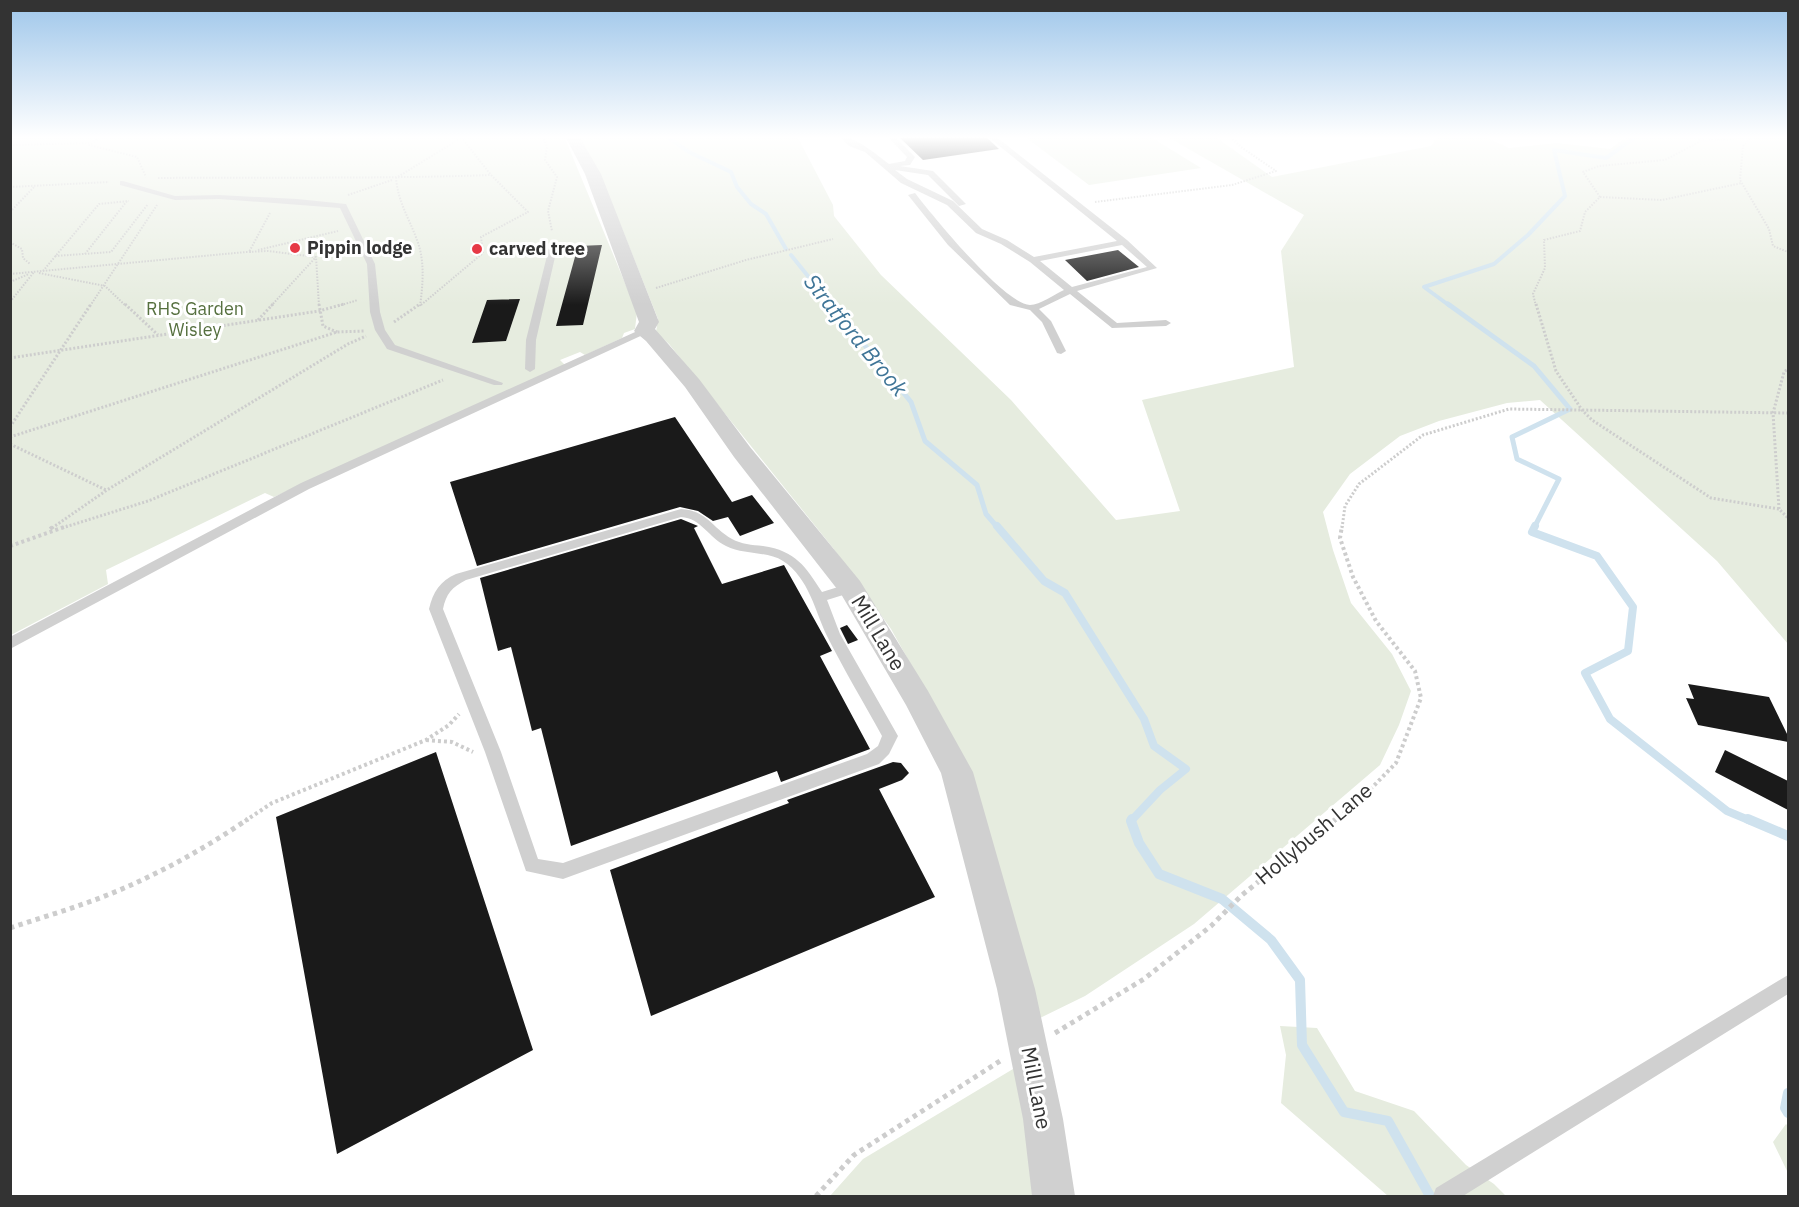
<svg xmlns="http://www.w3.org/2000/svg" width="1799" height="1207" font-family="'IBM Plex Sans',sans-serif">
<style>
.green{fill:#e6ecdf}
.lines{fill:none;stroke-linecap:round;stroke-linejoin:round}
.stream-far3{stroke:#cfe2ee;stroke-width:4}
.stream-far2{stroke:#cfe2ee;stroke-width:5}
.stream-far1{stroke:#cfe2ee;stroke-width:8}
.stream{stroke:#cfe2ee;stroke-width:10}
.building{fill:#1a1a1a}
.path-far3{stroke:#cdcdcd;stroke-width:2;stroke-dasharray:1.5 1.5;stroke-linecap:butt}
.path-far2{stroke:#cdcdcd;stroke-width:3;stroke-dasharray:2 2;stroke-linecap:butt}
.path-far1{stroke:#cdcdcd;stroke-width:4;stroke-dasharray:3 3;stroke-linecap:butt}
.path{stroke:#cdcdcd;stroke-width:5;stroke-dasharray:4.5 4.5;stroke-linecap:butt}
.lane{fill:#d0d0d0;fill-rule:evenodd}
.street{fill:#d0d0d0;fill-rule:evenodd}
.poi-dot{fill:#e63946;stroke:#fff;stroke-width:2}
.labels{text-anchor:middle;stroke-width:6;stroke-linejoin:round;paint-order:stroke}
.far-poi-label{font-size:18px;font-weight:bold;fill:#333;stroke:#fff;text-anchor:start}
.far-park-label{font-size:18px;fill:#56703f;stroke:#fff}
.street-label{font-size:21px;fill:#333;stroke:#fff}
.water-label{font-size:22px;font-style:italic;fill:#3f7597;stroke:#fff}
</style>
<rect width="100%" height="100%" fill="#fff"/>
<!-- green -->
<path class="green" d="M11,136h553l73,176 -2,17 -11,4 -2,5 -37,17 -5,-3 -20,8 5,5 -291,132 -9,-4 -159,77 2,14 -97,51z
M578,136h219l36,69 1,11 47,59 130,125 105,120 64,-9 -38,-111 152,-33 -13,-116 23,-36 -138,-79h48l58,41 159,-31 7,-10h45l26,12 48,-5 53,6 18,-13h160v508l-71,-83 -177,-161 -33,3 -68,18 -39,15 -50,38 -27,38 10,38 18,53 41,51 19,37 -12,34 -19,40 -186,159 -109,72 -45,22 -94,-291 -55,-98 -58,-81 -164,-204 -13,-12 2,-13 -37,-93z
M1024,136h125l52,32 -112,17z
M1280,1026l37,2 38,63 59,20 52,54 28,19 12,12h-118l-107,-93 5,-48z
M1018,1066l19,130h-207l33,-37z
M1786,1124l2,2v47l-15,-31z"/>
<g class="lines">
<!-- stream-far3 -->
<path class="stream-far3" d="M666,136l23,16 42,20 6,15 14,17 15,10 20,35
M791,255l41,51
M1450,306l-26,-19 70,-23 34,-29 37,-39 -11,-46 52,8 31,-22"/>
<!-- stream-far2 -->
<path class="stream-far2" d="M831,304l80,98 14,39 52,44 9,29 12,14
M1448,304l86,62 36,43 -58,28 5,22 42,20 -25,49"/>
<!-- stream-far1 -->
<path class="stream-far1" d="M997,526l47,55 21,12 79,126 10,27 32,23 -26,21 -29,31
M1535,526l-3,6 65,24 36,51 -5,44 -43,22 25,46 117,92 24,10"/>
<!-- stream -->
<path class="stream" d="M1132,819l-1,2 8,22 20,31 63,25 49,41 29,40 2,65 42,67 44,9 42,75
M1748,819l40,17
M1788,1093l-3,15 3,5"/>
</g>
<!-- building -->
<path class="building" d="M898,136h87l14,13 -76,11z
M602,245l-19,80 -27,1 22,-80z
M1118,250l21,17 -52,14 -22,-21z
M520,299l-14,42 -34,2 15,-43z
M675,417l57,85 20,-7 22,28 -34,13 -12,-19 -15,4 -15,-10 -18,-4 -203,59 -27,-84z
M681,519l17,7 -4,2 28,56 62,-19 48,86 -12,5 50,93 -89,33 -4,-11 -206,75 -30,-118 -9,3 -21,-84 -13,4 -18,-73z
M847,625l11,15 -10,4 -8,-16z
M1688,684l81,13 19,39v6l-90,-17 -12,-27 8,1z
M1725,750l63,31v29l-73,-38z
M436,752l97,298 -196,104 -61,-337z
M893,762l8,1 8,10 -7,7 -23,9 56,108 -284,119 -41,-146 179,-67 -2,-3z"/>
<g class="lines">
<!-- path-far3 -->
<path class="path-far3" d="M102,136l-13,9 48,12 9,20
M543,136l4,11 -2,13 12,17 -9,34 4,20
M1697,136l4,5
M1752,136l-9,10 -3,34 29,49 4,17 15,6
M10,145l81,-2
M158,178c111,-1 222,1 333,-3
M10,187l99,-5
M348,195l44,-15
M1600,197l62,3 80,-17
M1095,202l137,-17 44,-14 -35,-24 -11,-11
M10,212l25,-26
M10,242l12,7 1,9 7,6
M258,250l80,-19
M251,252h-2l21,-39
M85,254l42,-53
M55,256l56,-4 37,-48
M43,271l56,-67 30,-3
M39,273l66,13 21,20
M10,274l236,-22 22,-1 48,6 3,49
M10,282l19,-8
M656,288l90,-28 87,-21
M10,302l24,-30
M421,305l62,-52 -2,-16 47,-25 -37,-37 -30,-38
M90,306l67,-101
M271,306l45,-49
M338,306l20,-6
M420,306c3,-22 5,-45 -3,-66 -8,-22 -19,-38 -21,-62l65,-40
M1536,306l-3,-12 12,-26 -1,-28 36,-9 5,-19 15,-15 -17,-25 16,-6 66,-6 36,-19 34,-2 7,-3"/>
<!-- path-far2 -->
<path class="path-far2" d="M125,304l33,31
M319,304l4,22 14,6
M1536,304l20,67 26,39 10,10 119,78 68,11 9,9
M258,320l15,-16
M394,322l26,-18
M10,358l309,-47 25,-7
M10,427l81,-123
M10,437l327,-105 28,-1
M10,444l96,46
M1779,509l-6,-96 11,-41 4,-3
M52,528l55,-38 241,-146 18,-8
M62,528l86,-27 295,-121
M1342,528l3,-22 14,-22 64,-49 86,-26 279,4"/>
<!-- path-far1 -->
<path class="path-far1" d="M50,529l4,-3
M10,546l57,-20
M426,740l26,2 21,10
M245,821l27,-18 154,-63 23,-15 10,-11
M1334,821l24,-19 38,-39 25,-65 -6,-27 -39,-50 -23,-44 -13,-39 2,-12"/>
<!-- path -->
<path class="path" d="M10,928c33,-11 68,-21 100,-34 49,-20 94,-45 138,-75
M1055,1033l89,-54 67,-53 31,-31 94,-76
M816,1196l38,-41 146,-94"/>
<!-- lane -->
<path class="lane" d="M839,136c16,0 37,18 50,28l16,-3 2,-4 -20,-21h7l21,21 -5,8 -10,1 33,5 33,33 -7,2 -31,-31 -33,-5 12,9 46,22 29,28 25,11 27,17 83,-16 -130,-105h8l132,104 30,28 -80,23 40,32 49,-3 5,3 -5,3 -54,2 -42,-34 -31,15 12,12 15,30 -5,3 -4,-1 -15,-31 -12,-12 -20,-5 -62,-60 -40,-50 7,-2c18,23 89,111 115,112 10,0 25,-11 34,-15l-34,-28 -29,-18 -25,-11 -29,-28 -46,-22 -36,-31 -16,-6zM1122,245l25,22 -75,20 -32,-26z
M123,181l52,15 44,-1 78,4 49,5 29,60 5,48 5,18 10,15 108,38 -1,2h-8l-107,-36 -12,-19 -5,-18 -3,-48 -27,-56 -121,-9 -44,1 -55,-15v-4z
M554,241l4,3 -22,96 -1,29 -5,3 -5,-3 1,-29 24,-96z
M644,328l5,3 -2,2 -338,156 -299,160v-12l291,-154z
M681,509c27,2 30,18 51,30 9,5 20,6 31,7 33,5 42,20 59,46l29,-9 5,2 2,3 -2,3 -29,9 13,34 58,102 -9,18 -10,10 -316,115 -37,-8 -41,-119 -56,-143c4,-17 11,-28 27,-35zM681,517c20,1 28,21 45,29 18,9 41,5 57,15 26,17 32,50 44,75 17,34 37,67 55,100l-4,10 -11,8 -304,109 -25,-4 -37,-107 -58,-143c3,-15 9,-22 23,-29z
M1788,975v19l-325,202h-30l3,-8z"/>
<!-- street -->
<path class="street" d="M565,136h14l22,38 58,148 -4,7 44,50 51,68 110,134 68,110 45,81 62,217 28,130 12,77h-43l-9,-77 -26,-130 -56,-216 -35,-68 -65,-111 -107,-137 -49,-70 -39,-46 -12,-10 5,-9 -54,-148z"/>
</g>
<!-- sky -->
<linearGradient id="sky" x2="0" y2="1"><stop stop-color="#9ec6ea"/><stop offset="0.45" stop-color="#fff"/><stop offset="1" stop-color="#fff" stop-opacity="0"/></linearGradient>
<rect width="1799" height="305" fill="url(#sky)"/>
<!-- markers -->
<g class="poi-dot">
<circle cx="295" cy="248" r="6"/>
<circle cx="477" cy="249" r="6"/>
</g>
<g class="labels">
<!-- far-poi labels -->
<g class="far-poi-label">
<text x="307" y="254">Pippin lodge</text>
<text x="489" y="255">carved tree</text>
</g>
<!-- far-park labels -->
<g class="far-park-label">
<text x="195" y="315">RHS Garden<tspan x="195" dy="21">Wisley</tspan></text>
</g>
<!-- street labels -->
<g class="street-label">
<text transform="translate(878 633) rotate(59)" y="7">Mill Lane</text>
<text transform="translate(1314 834) rotate(-40)" y="7">Hollybush Lane</text>
<text transform="translate(1036 1088) rotate(79)" y="7">Mill Lane</text>
</g>
<!-- water labels -->
<g class="water-label">
<text transform="translate(856 335) rotate(51)" y="8">Stratford Brook</text>
</g>
</g>
<!-- border -->
<rect width="1799" height="1207" fill="none" stroke="#333333" stroke-width="24"/>
</svg>
